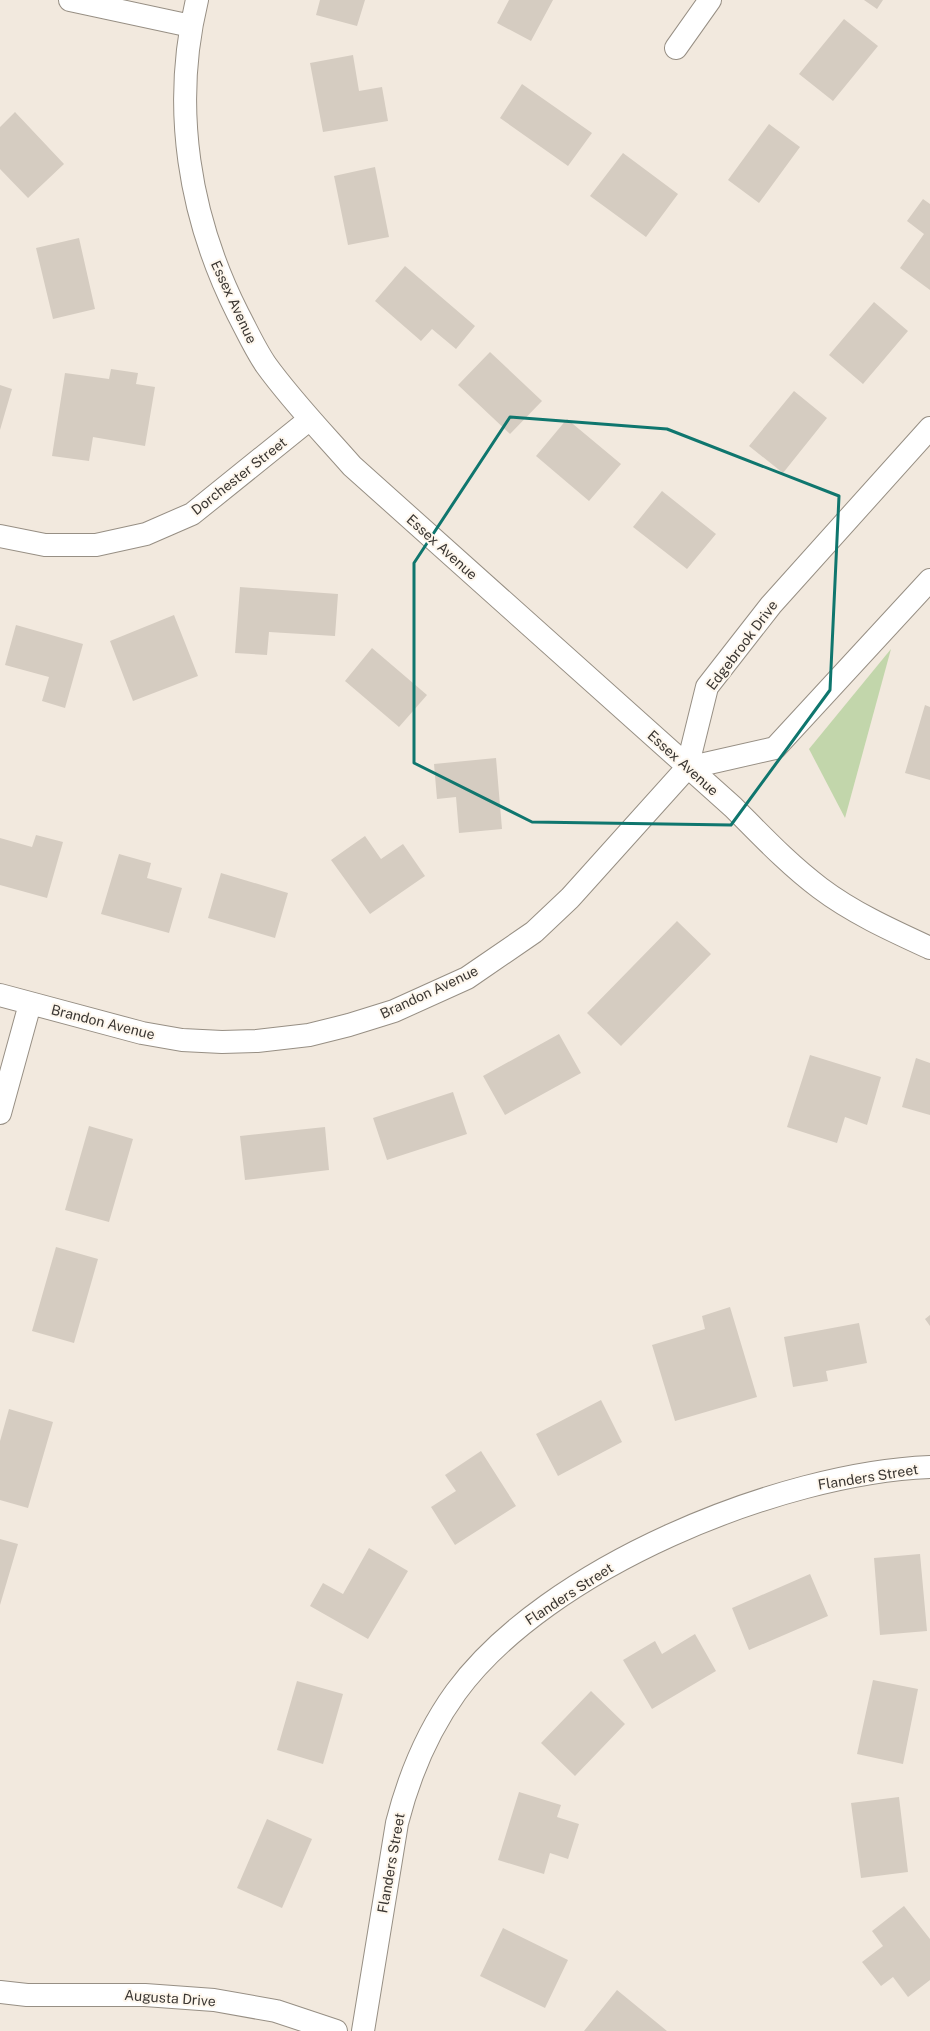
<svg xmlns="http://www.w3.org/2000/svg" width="930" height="2031" font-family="'Public Sans',sans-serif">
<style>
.green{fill:#c2d6ab}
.building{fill:#d5ccc1}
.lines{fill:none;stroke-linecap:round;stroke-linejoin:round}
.minor-casing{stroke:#978f84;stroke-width:24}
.minor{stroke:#fff;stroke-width:22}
.marked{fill:none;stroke:#0f766e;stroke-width:3;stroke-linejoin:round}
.labels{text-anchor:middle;stroke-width:4;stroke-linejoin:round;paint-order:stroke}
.street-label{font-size:14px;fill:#3a3632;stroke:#fef7ed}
</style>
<rect width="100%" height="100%" fill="#f2e9de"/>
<!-- green -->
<path class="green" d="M891,649l-46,169 -36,-69z"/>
<!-- building -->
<path class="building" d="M320,0h45l-8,26 -41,-11z
M509,0h44l-22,41 -34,-18z
M864,0h19l-6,9z
M844,19l34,27 -45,55 -34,-27z
M353,55l6,36 23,-4 6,34 -65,11 -13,-69z
M522,84l70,49 -24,33 -68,-48z
M15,112l49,52 -36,34 -28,-29v-42z
M769,124l31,23 -41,56 -31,-23z
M623,153l55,41 -32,43 -56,-41z
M375,167l14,70 -41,8 -14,-69z
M923,199l7,5v86l-30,-22 24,-34 -17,-13z
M79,238l16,71 -42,10 -17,-71z
M405,266l70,60 -19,23 -24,-20 -11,12 -46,-40z
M874,302l34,29 -45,53 -34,-29z
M490,352l52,49 -32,33 -52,-49z
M111,369l27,4 -2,11 19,3 -10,59 -52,-9 -4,24 -37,-5 13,-83 44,6z
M0,385l12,4 -12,41z
M794,391l33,27 -44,55 -34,-27z
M567,419l54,45 -32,37 -53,-45z
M662,491l54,43 -29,35 -54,-42z
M240,587l98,7 -3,42 -66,-4 -2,23 -32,-2z
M174,615l24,61 -65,25 -23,-60z
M16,625l67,19 -18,64 -23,-7 7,-24 -44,-12z
M372,648l55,47 -28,32 -54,-46z
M925,705l5,2v73l-25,-7z
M496,758l6,71 -43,4 -3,-36 -19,2 -3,-35z
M36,835l27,7 -16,56 -47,-13v-47l32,9z
M365,836l16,23 22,-15 22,32 -55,38 -39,-54z
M119,854l32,9 -4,15 35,10 -13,45 -68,-19z
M221,873l67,20 -13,45 -67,-20z
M677,921l34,33 -90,92 -34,-33z
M559,1034l22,39 -76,42 -22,-39z
M810,1055l71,22 -14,48 -22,-8 -8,26 -50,-16z
M916,1058l14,5v52l-28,-8z
M453,1092l14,42 -80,26 -14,-42z
M89,1126l44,13 -24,83 -44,-12z
M325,1127l4,43 -84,10 -5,-44z
M56,1247l42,12 -24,84 -42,-12z
M730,1307l27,90 -82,24 -23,-76 53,-16 -3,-13z
M930,1315v11l-5,-7z
M859,1323l8,40 -41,8 2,10 -35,6 -9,-50z
M601,1400l21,42 -64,34 -22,-42z
M9,1409l44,13 -25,86 -28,-8v-59z
M481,1451l35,55 -61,39 -24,-38 25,-16 -11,-16z
M0,1539l18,5 -18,61z
M369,1548l39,23 -40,68 -58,-33 13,-23 20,11z
M920,1554l7,77 -47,4 -6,-77z
M810,1574l18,42 -79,34 -17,-42z
M695,1634l21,37 -64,38 -29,-49 32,-19 7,13z
M873,1680l45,9 -15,75 -46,-10z
M297,1681l46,13 -20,70 -46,-14z
M591,1691l34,33 -50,52 -34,-33z
M519,1792l42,13 -4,12 22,7 -11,35 -18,-6 -6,21 -46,-14z
M899,1797l9,75 -47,6 -10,-75z
M267,1819l45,20 -30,69 -45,-20z
M904,1906l26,33v41l-22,17 -15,-20 -12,9 -19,-24 21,-16 -11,-15z
M503,1928l65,32 -23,48 -65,-32z
M617,1990l50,41h-83z"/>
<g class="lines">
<!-- minor casing -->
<g class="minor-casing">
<path id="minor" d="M70,0l121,26
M197,0c-26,107 -8,217 41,314 9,17 17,35 28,51 26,36 57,68 86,101l381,341c28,28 55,57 87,81 33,25 73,43 110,60
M676,48l34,-48
M0,536l45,9h51l50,-11 46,-20 118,-95
M687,768l88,-20 155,-168
M0,995l142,38 40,7 40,2 35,-1 52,-6 40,-10 45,-14 73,-33 67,-46 36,-34 117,-130 20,-81 64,-82 159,-177
M0,1113l30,-109
M0,1992l27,3h118l69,5 62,11 60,20
M363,2031l34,-208c12,-47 30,-91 59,-131 91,-124 323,-219 474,-225"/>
</g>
<!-- minor -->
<use href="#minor" class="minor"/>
</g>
<!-- marked area -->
<path class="marked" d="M510,417l157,12 172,67 -9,194 -99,135 -199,-3 -118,-59v-200z"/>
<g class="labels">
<!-- street labels -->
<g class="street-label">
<text transform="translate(234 302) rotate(65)" y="5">Essex Avenue</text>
<text transform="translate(239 476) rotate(-38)" y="5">Dorchester Street</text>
<text transform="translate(442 547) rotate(42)" y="5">Essex Avenue</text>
<text transform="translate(742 645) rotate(-53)" y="5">Edgebrook Drive</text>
<text transform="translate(683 763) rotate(42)" y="5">Essex Avenue</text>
<text transform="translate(429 992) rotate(-25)" y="5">Brandon Avenue</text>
<text transform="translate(103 1022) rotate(14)" y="5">Brandon Avenue</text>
<text transform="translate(868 1477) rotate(-9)" y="5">Flanders Street</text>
<text transform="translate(569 1594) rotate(-33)" y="5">Flanders Street</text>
<text transform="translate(391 1863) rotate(-80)" y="5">Flanders Street</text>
<text transform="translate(170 1998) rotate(4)" y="5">Augusta Drive</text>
</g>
</g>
</svg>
